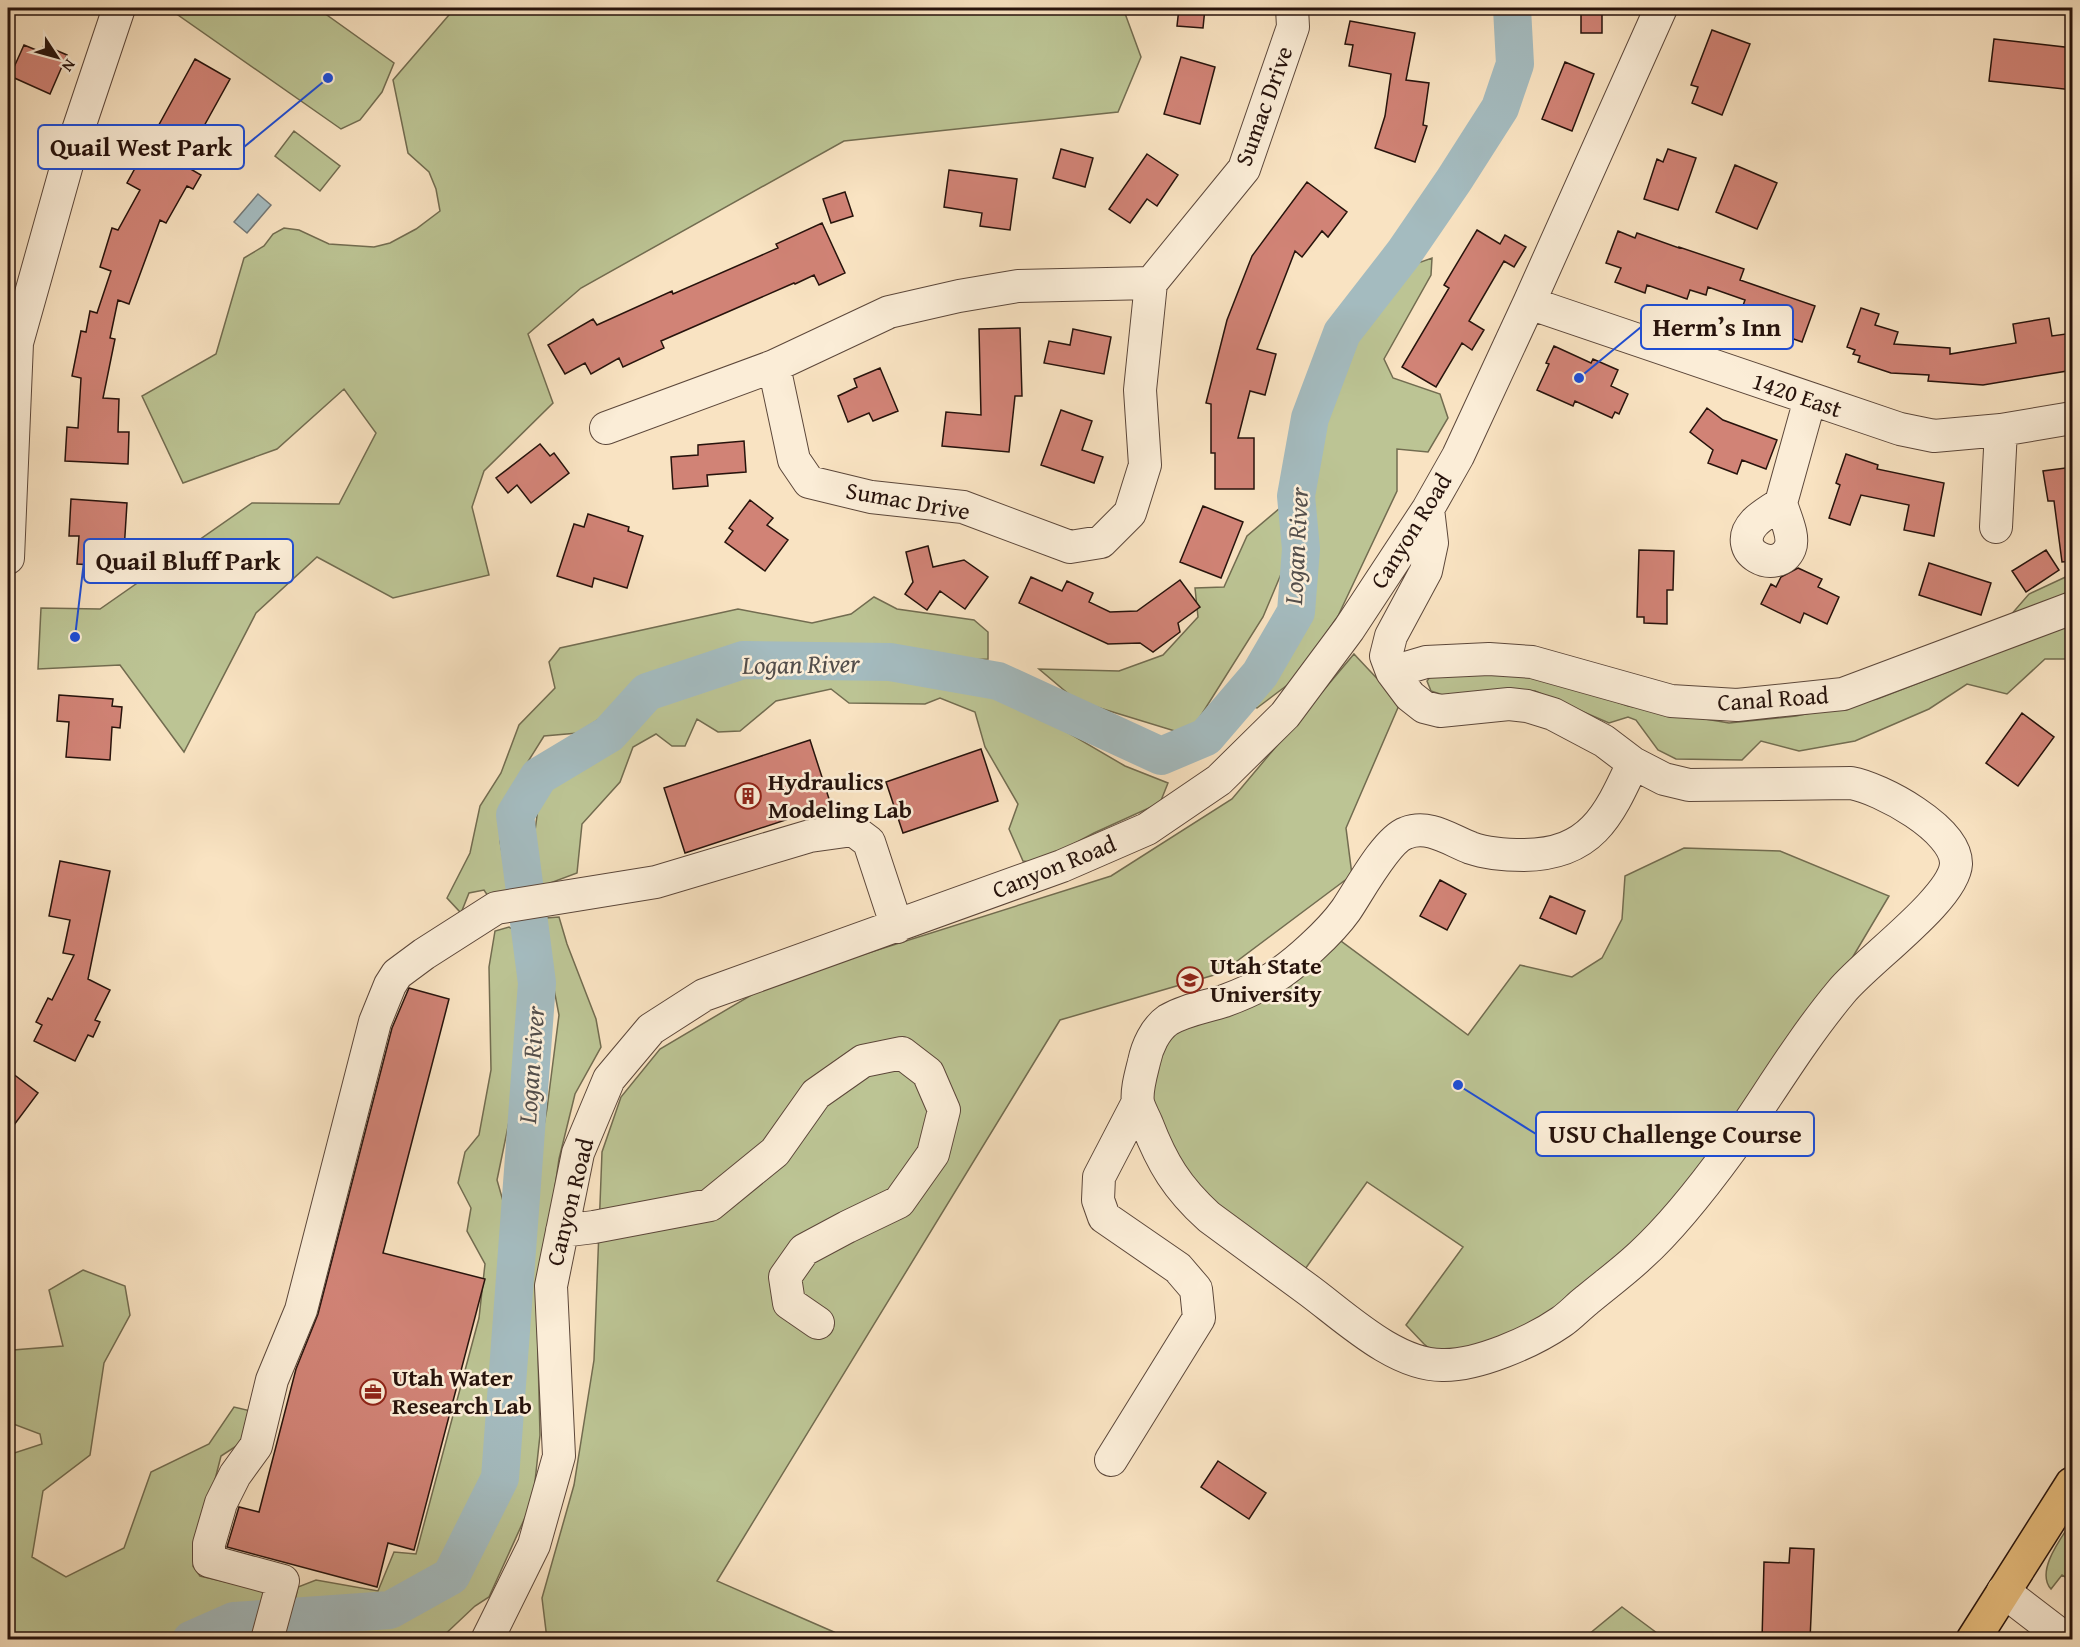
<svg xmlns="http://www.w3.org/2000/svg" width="2080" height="1647" font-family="'Gentium Book Plus',serif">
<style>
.green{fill:#bcc494;stroke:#726c50;stroke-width:1.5}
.water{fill:#a4bbbf;stroke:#727877;stroke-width:1.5}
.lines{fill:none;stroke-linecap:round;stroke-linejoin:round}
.river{stroke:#a4bbbf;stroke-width:38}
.building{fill:#d18376;stroke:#27130c;stroke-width:1.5}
.minor-casing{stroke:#5c473a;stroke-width:34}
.major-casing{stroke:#27130c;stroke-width:36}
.minor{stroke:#fbedd7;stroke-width:32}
.major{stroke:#ecc281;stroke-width:33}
.labels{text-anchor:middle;stroke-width:5;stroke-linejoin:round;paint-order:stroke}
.street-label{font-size:24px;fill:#27130c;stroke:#fbedd7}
.poi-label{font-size:24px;font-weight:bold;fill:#27130c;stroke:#fbedd7;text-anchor:start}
.water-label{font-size:26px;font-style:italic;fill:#534e4b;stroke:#fbedd7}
.leader{fill:none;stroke:#1d4ed8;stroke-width:2}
.callout-dot{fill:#1d4ed8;stroke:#fbedd7;stroke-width:2}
.callout{fill:#fbedd7;stroke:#1d4ed8;stroke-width:2}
.callout-label{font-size:26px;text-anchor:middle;font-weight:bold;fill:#27130c}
</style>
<rect width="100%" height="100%" fill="#f9e3c2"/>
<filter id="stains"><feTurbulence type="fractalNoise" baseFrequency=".00333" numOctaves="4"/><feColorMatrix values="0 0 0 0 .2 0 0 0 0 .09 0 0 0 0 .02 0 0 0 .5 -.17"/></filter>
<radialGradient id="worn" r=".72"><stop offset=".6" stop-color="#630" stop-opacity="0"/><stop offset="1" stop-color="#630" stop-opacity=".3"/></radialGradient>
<!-- green -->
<path class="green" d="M168,8h149l77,55 -12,29 -22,28 -19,9z
M455,8h668l18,49 -23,55 -274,29 -263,147 -53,46 25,69 -69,68 -12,36 17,68 -96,23 -76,-41 -61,56 -72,139 -64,-87 -82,4 3,-61 59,1 152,-106 87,1 37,-71 -32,-44 -67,60 -94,34 -41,-87 74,-42 28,-96 20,-12 9,-12 11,-6 15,2 30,14 45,3 16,-4 26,-14 24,-18 -4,-22 -7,-17 -21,-19 -15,-73z
M294,131l46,35 -20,25 -45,-35z
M1432,258l-1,17 -47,84 9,19 47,16 8,24 -20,34 -31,-3v42l-59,125 -44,64 -37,28 -9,-3 1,-12 24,-29 40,-68 -20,-28 -9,-1 -21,50 -70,111 -15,4 -101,-31 -38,-32 80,2 44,-16 35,-38 -3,-29 29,-1 23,-51 40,-34 19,8 10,-61 33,-102 52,-78z
M2072,574v85h-27l-38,35 -40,-10 -38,25 -74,32 -56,10 -38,-10 -19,19 -66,-1 -18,-9 -22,-30 -8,-3 -19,6 -74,-32 -89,5 -15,-5 -4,-10 10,-13 104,6 87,32 101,17 67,-7 81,-17 91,-35 61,-70z
M874,597l23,12 77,11 14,12v27l-52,3 45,20 144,84 43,17 -8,20 -66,30 -56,30 -15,-2 -14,-32 9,-25 -33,-57 -10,-35 -35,-14 -15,6 -76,-1 -18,-14 -55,12 -36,30 -22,1 -21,-13 -12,27h-13l-16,-12 -23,13 -13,35 -38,42 -5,49 -32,12 -9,-5 -4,-27 7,-52 15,-28 78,-48 6,-12 -16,-9 -44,29 -34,3 -37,59 -7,46 9,51 -19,7 -6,-9 -15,3 -8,20 -14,-15 23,-45 10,-47 21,-33 18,-48 36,-37 -6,-26 11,-14 178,-39 74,14 39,-9z
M1354,654l46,49 -54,125 6,47 -131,98 -161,47 -343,561 117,51 12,7h-299l-5,-41 32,-113 20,-125 8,-208 19,-55 39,-48 110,-65 341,-108 121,-77z
M1684,848l96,3 109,45 -44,74 -124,175 -84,100 -80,70 -46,23 -70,20 -17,-14 -18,-19 57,-78 -96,-65 -64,90 -95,-71 -35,-44 -22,-53 10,-60 24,-21 153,-84 130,96 52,-70 52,12 30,-19 20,-39 3,-43z
M559,917l8,27 29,75 5,28 -26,47 -16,65 -22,155 3,121 -7,65 -44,97 -14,9 -35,33 -147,1v-30l5,-23 18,-7 62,11 16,-39 22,2 63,-236 6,-54 -18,-33 4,-23 -13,-25 7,-31 14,-17 12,-65 -2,-103 6,-36 14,-4 12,7 10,43 -8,77 -26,126 14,49 -13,109 4,41 15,-2 5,-48 3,-104 22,-116 12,-94 -16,-83 3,-14z
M83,1270l42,16 5,29 -26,48 -14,92 -47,36 -11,66 34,20 58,-29 27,-76 58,-28 25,-37 17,4 -4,28 -26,17 -28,110 7,10 66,15 -15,49 -243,-1v-184l34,-11 -2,-10 -32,-12v-64l5,-8 50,-4 -14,-56z
M2072,1521v60l-10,-6 -11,14c-16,-18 11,-52 21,-68z
M1622,1607l43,32h-82z"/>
<!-- water -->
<path class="water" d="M258,194l13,11 -24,28 -13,-11z"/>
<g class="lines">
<!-- river -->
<path class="river" d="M191,1640l43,-19 156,-11 61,-34 49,-98 37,-495 -22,-168 24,-39 70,-42 38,-42 96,-32 147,2 108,19 163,75 45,-19 54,-63 36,-62 5,-63 -5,-53 14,-78 32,-85 62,-80 50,-73 46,-72 15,-44 -3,-56"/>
</g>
<!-- building -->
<path class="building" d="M1179,8h26l-2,20 -26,-2z
M1581,8h21v25h-21z
M1350,21l65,12 -9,47 23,3 -6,42 4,1 -12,36 -40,-14 10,-32 6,-42 -42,-8 4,-21 -8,-1z
M1712,30l38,14 -28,71 -30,-12 6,-16 -7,-2z
M1994,39l79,9v42l-84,-9z
M24,45l17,7 3,-7 23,10 -17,39 -40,-18z
M1181,57l34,10 -15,57 -36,-10z
M195,59l35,20 -42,76 5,2 -6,10 14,8 -8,14 -6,-3 -21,37 -6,-3 -31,84 -11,-4 -8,38 5,1 -12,59 16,1 -1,33h11l-1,32 -63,-3 2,-34 11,1 3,-50 -9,-2 9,-45 5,1 4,-21 7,2 14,-42 -11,-4 12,-39 6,2 22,-40 -13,-7z
M1565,62l29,12 -22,57 -30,-12z
M1061,149l32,9 -8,29 -32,-9z
M1668,149l28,9 -18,52 -34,-11 13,-40 6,3z
M1147,154l31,21 -21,31 -10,-7 -17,24 -21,-14z
M1735,165l42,18 -20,46 -41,-17z
M949,170l68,9 -7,51 -30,-4 2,-13 -38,-6z
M1307,182l40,30 -19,25 -6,-6 -20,26 -7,-6 -38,98 19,5 -11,41 -15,-4 -12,47h16v51h-39v-36h-4v-49l-5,-1 21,-83 25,-64z
M845,192l8,24 -22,7 -8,-24z
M822,223l23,50 -26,12 -5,-10 -19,9 -1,-1 -133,58 3,7 -41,19 -4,-9 -28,16 -6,-11 -20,11 -17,-29 45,-26 4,6 75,-34 1,3 105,-46 -2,-4z
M1477,230l23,14 5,-9 21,12 -12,20 -10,-6 -35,60 15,9 -12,20 -10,-7 -26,44 -34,-20 47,-79 -5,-3z
M1618,231l17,7 2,-5 42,15v-1l65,22 -4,11 75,26 -13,36 -64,-23 7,-19 -37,-13 -2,8 -16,-5 -3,9 -40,-14 -2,8 -30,-11 6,-14 -15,-5z
M1861,308l18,6 -4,11 23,7 -4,12 56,4v6l66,-11 -3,-19 36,-6 3,18 21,-3v37l-90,15 -55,-4 1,-6 -38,-2 -33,-11 2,-6 -7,-2 2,-4 -8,-3z
M1020,328l2,68h-7l-6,56 -67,-6 4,-34 35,3 -2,-86z
M1073,329l38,8 -7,37 -60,-11 5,-22 21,4z
M1554,346l37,17 2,-4 25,11 -7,16 17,8 -9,20 -4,-2 -3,6 -37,-17 -2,5 -36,-16 12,-26 -3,-1z
M880,368l18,43 -25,10 -4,-8 -21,9 -10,-26 19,-9 -3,-8z
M1707,408l16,12 54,20 -11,29 -24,-9 -5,14 -29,-11 5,-13 -23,-18z
M1061,410l31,11 -10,29 21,7 -9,26 -53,-18z
M744,441l2,31 -39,3 1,11 -35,3 -2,-32 27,-2v-10z
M540,444l10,12 4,-3 15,20 -38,30 -14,-18 -9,8 -12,-15z
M1846,454l32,11 -1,4 67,14 -10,53 -30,-6 5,-25 -48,-10 -11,30 -21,-7 11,-33 -4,-2z
M2073,467v94l-11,1 -8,-61h-6l-5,-30z
M71,499l56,4 -4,64 -46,-3 2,-28h-10z
M750,500l23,18 -6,7 21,15 -23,31 -40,-29 8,-11 -4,-3z
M1203,506l40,16 -22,56 -41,-16z
M588,514l41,13 -1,4 15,5 -16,52 -33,-10 -2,9 -35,-11 17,-52 10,3z
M928,546l5,21 31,-7 24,17 -23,32 -25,-18 -13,19 -22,-16 8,-12 -7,-30z
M1639,550l35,1 -1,39h-6v34l-23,-1v-6h-7z
M2046,550l13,20 -33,22 -14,-21z
M1929,563l62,20 -10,32 -62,-20z
M1798,568l24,11 -4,8 21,10 -12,27 -23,-11 -4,10 -39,-19 10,-20 5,3 5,-10z
M1031,577l31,14 5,-10 26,12 -4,9 21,10 27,-1 43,-31 20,27 -22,16 2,9 -27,20 -13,-9 -32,1 -89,-41z
M59,695l54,4 -1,7 10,1 -2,21 -8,-1 -2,33 -44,-3 3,-35 -12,-1z
M2022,713l32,24 -36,49 -32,-23z
M810,740l21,65 -146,48 -21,-65z
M981,749l17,52 -95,32 -17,-51z
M60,861l50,10 -22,108 22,11 -15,30 5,2 -7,15 -5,-2 -13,26 -41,-20 8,-16 -6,-3 12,-24 4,2 22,-45 -11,-2 7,-33 -21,-4z
M1440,880l26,14 -19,36 -27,-14z
M1550,896l35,15 -9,23 -36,-16z
M409,988l40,11 -66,254 102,26 -71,271 -26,-7 -11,44 -150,-40 12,-40 20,5 37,-143 22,-55 74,-286z
M8,1070l30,23 -30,40z
M1218,1461l48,32 -17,26 -48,-32z
M1790,1548l24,1 -4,91h-48l2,-78 25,1z"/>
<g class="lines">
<!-- minor casing -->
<g class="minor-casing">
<path id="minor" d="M1529,303l371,126 34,7 67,-6 71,-12
M774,366l20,94 15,22 62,15 92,10 107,40 31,-5 29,-29 15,-48 -5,-75 11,-107
M606,428l168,-62 115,-54 70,-16 59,-10 133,-3 93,-114 49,-142 -1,-19
M1781,503c3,12 14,33 9,45 -12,29 -63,4 -35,-26 7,-7 18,-13 26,-19z
M1781,503l29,-104
M1428,509l4,34 -6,28 -35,65 -5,20 6,16 18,24 14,11 16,4 69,-7 18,2 26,8 51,27 29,22 31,16 25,6 162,-2c29,5 106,46 105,81 -2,35 -91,98 -115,128 -41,49 -73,104 -110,157 -27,37 -57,76 -90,106 -17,16 -36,30 -54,45 -9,7 -17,16 -26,22 -29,20 -84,44 -119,43 -48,0 -98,-49 -135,-76 -33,-24 -65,-48 -98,-72 -32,-29 -47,-54 -62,-93 -3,-7 -7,-14 -9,-21 -2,-12 3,-29 6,-41 3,-15 11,-33 24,-42 17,-10 37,-13 56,-19 38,-14 58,-26 88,-54 12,-11 24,-23 34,-37 13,-19 40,-70 60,-77 23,-9 44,7 65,15 17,6 34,7 53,7 67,-1 84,-38 109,-92
M1996,527l5,-97
M8,558l9,-215 53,-189 49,-146
M1392,672l34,-10 63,-3 43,3 139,39 66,4 106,-11 229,-86
M562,1231l32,-4 116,-22 65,-53 41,-58 47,-33 39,-8 26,20 16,37 -11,44 -34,48 -52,25 -43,23 -19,27 4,26 29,20
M1111,1460l88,-142 -3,-29 -18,-21 -74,-51 -6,-17 1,-23 39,-75
M2003,1591l64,49
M267,1640l16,-59 -74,-20v-17l12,-41 14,-28 21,-29 16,-66 29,-70 74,-288 15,-37 7,-11 27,-20 72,-46 160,-26 154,-46 43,-6 16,12 28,85
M487,1640l47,-95 25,-89 -8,-170 27,-133 31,-74 42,-50 53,-34 358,-129 85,-37 72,-49 66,-65 64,-86 79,-120 30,-53 71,-153 132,-295"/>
</g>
<!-- major casing -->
<g class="major-casing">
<path id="major" d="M1973,1640l99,-156"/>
</g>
<!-- minor -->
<use href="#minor" class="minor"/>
<!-- major -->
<use href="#major" class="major"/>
</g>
<!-- icons -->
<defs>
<g id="building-ring" transform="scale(1.35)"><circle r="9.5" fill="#fbedd7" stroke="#8f2418" stroke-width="1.5"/><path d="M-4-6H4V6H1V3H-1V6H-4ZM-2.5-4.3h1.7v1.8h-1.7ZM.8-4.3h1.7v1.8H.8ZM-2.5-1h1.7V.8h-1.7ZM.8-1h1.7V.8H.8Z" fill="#8f2418"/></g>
<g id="university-ring" transform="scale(1.35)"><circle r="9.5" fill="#fbedd7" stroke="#8f2418" stroke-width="1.5"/><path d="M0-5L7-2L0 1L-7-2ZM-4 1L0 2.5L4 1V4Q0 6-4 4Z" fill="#8f2418"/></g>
<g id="office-ring" transform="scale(1.35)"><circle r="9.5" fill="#fbedd7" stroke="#8f2418" stroke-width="1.5"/><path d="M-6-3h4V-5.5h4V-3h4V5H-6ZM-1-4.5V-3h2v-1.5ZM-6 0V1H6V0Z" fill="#8f2418"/></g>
</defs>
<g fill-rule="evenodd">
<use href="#building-ring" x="748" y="796"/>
<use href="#university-ring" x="1190" y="980"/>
<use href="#office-ring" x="373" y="1392"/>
</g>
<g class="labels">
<!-- street labels -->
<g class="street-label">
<text transform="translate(1264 106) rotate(-70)" y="8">Sumac Drive</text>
<text transform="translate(1797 395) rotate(19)" y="8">1420 East</text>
<text transform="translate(908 501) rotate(10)" y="8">Sumac Drive</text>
<text transform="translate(1411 531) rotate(-58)" y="8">Canyon Road</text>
<text transform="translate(1773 699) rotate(-4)" y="8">Canal Road</text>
<text transform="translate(1054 867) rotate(-22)" y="8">Canyon Road</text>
<text transform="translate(570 1202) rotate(-76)" y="8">Canyon Road</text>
</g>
<!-- poi labels -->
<g class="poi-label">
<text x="768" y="790">Hydraulics<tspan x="768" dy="28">Modeling Lab</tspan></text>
<text x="1210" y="974">Utah State<tspan x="1210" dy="28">University</tspan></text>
<text x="392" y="1386">Utah Water<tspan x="392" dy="28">Research Lab</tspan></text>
</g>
<!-- water labels -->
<g class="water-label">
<text transform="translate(1296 546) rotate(-87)" y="9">Logan River</text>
<text transform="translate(801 664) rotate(-1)" y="9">Logan River</text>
<text transform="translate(531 1065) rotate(-86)" y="9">Logan River</text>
</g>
</g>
<!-- callouts -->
<path class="leader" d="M328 78L244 147M1579 378L1641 327M75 637L84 561M1458 1085L1536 1134"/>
<g class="callout-dot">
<circle cx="328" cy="78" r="6"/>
<circle cx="1579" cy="378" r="6"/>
<circle cx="75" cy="637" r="6"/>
<circle cx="1458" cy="1085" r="6"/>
</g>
<g class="callout">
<rect x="38" y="125" width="206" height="44" rx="6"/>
<rect x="1641" y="305" width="152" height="44" rx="6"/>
<rect x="84" y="539" width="209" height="44" rx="6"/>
<rect x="1536" y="1112" width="278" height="44" rx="6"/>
</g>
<g class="callout-label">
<text x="141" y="156">Quail West Park</text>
<text x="1717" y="336">Herm’s Inn</text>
<text x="188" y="570">Quail Bluff Park</text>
<text x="1675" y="1143">USU Challenge Course</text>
</g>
<!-- margin -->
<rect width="2080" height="1647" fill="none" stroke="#f9e3c2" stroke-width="30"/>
<rect x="9" y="9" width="2062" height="1629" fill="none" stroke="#27130c" stroke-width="3"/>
<rect x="15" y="15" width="2050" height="1617" fill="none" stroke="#27130c" stroke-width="1.5"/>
<!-- north arrow -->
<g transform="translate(57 57) rotate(126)" stroke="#fbedd7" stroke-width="4.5" paint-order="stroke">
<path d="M0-4.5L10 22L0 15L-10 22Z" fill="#27130c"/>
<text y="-9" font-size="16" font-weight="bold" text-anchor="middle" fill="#27130c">N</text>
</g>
<rect width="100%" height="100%" filter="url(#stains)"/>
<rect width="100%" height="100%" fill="url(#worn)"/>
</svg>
